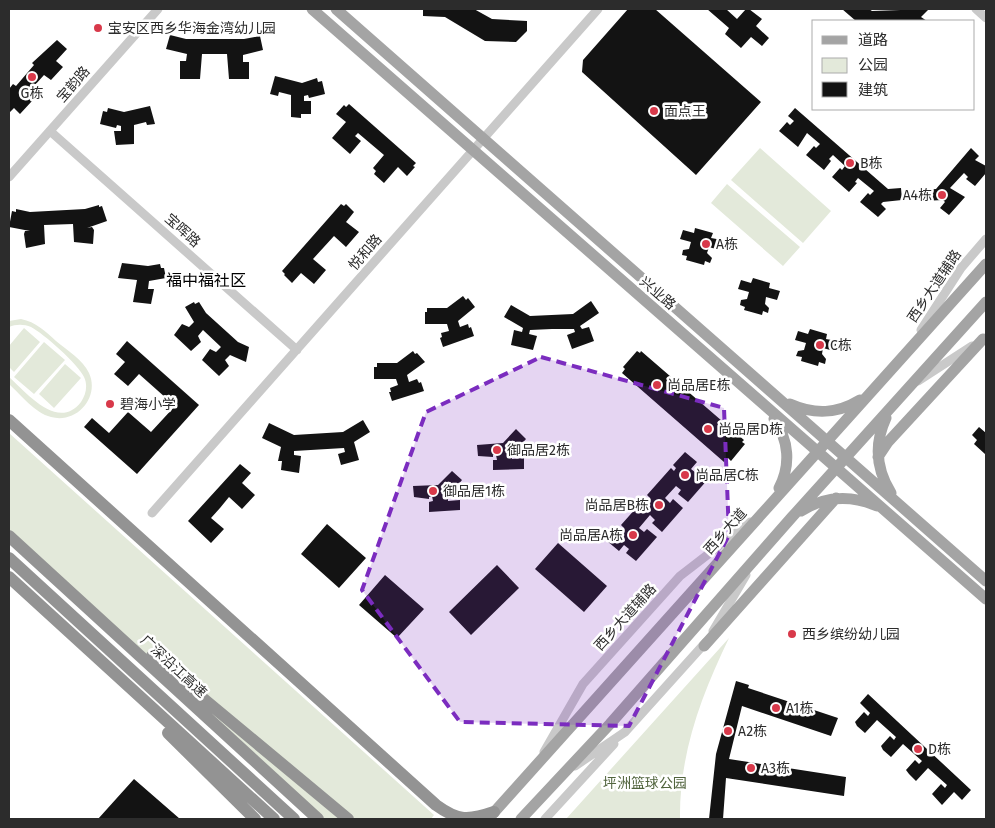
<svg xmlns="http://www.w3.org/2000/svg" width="995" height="828" font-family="'Fira Sans','Noto Sans SC',sans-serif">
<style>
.green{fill:#e3e9da}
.building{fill:#131313}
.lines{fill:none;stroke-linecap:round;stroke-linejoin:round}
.minor{stroke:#c9c9c9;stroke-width:9}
.major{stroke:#a4a4a4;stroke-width:11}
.highway{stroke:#939393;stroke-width:12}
.marked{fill:#7b2cbf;fill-opacity:0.2;stroke:#7b2cbf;stroke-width:4;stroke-dasharray:10 6;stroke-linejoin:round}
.poi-dot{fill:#d8394a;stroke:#fff;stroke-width:2}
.labels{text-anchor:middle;stroke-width:5;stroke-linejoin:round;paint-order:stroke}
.poi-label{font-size:14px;fill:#2c2c2c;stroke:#fff;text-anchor:start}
.street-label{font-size:14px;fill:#2c2c2c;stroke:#fff}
.park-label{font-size:14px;fill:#51643d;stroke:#fff}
.quarter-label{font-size:16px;fill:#000;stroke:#fff}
</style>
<rect width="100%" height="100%" fill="#fff"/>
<!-- green -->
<path class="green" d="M760,148l71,63 -28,32 -72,-63z
M727,184l73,63 -17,19 -72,-63z
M21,319c15,3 24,12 35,22 11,9 27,19 33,32 11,24 -12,51 -38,44 -16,-4 -30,-22 -42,-33v-7c17,15 49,55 72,25 5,-7 7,-17 3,-25 -5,-12 -41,-44 -53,-50 -7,-3 -15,-3 -22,0v-6z
M24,328l16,14 -26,30 -5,-5v-21z
M44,342l21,18 -31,34 -20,-17z
M65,364l16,14 -27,30 -15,-14z
M9,433l425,382 -3,4h-120l-302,-277z
M729,638c-28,58 -50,117 -49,181h-114z"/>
<!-- building -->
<path class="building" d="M423,9h51l18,10 35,2v10l-11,11 -31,-1 -40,-24 -22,-1z
M628,9h27l106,93 -65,73 -114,-103 1,-12z
M707,9h19l11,10 9,-10h3l13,10 -6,7 13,12 -7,8 -11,-9 -10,11 -16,-14 4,-6z
M842,9h27l3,2 57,-2 -8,8 6,4h-71z
M170,35l16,4h58l16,-3 3,14 -20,5v7h6v17h-20l-2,-25h-25l-2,25h-20v-18h6l1,-7 -21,-5z
M57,40l10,9 -11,12 7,6 -12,13 -7,-5 -18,20 6,6 -12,13 -6,-6 -5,5v-24l4,-5 3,2 18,-21 -2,-2z
M275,76l27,7 15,-5 1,4 4,-1 3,13 -16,4 -1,-3 -4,1v5h7v13h-10v4l-10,-1v-22l-12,-3 -1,4 -8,-2z
M349,104l67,59 -3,3 2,1 -8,9 -9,-9 -14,16 -10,-9 2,-3 -3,-3 11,-13 -26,-22 -3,3 6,5 -11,13 -18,-16 14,-16 -10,-8 8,-9 2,2z
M150,106l5,18 -8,1 -1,-3 -12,3v19l-18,1 -2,-14h7v-5l-4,-1 -1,3 -16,-4 3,-13 4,1 1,-4 16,4z
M795,108l93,81 13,-1 1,12 -19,2 -2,2 5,5 -8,8 -18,-15 8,-9 2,2 4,-4 -16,-13 -3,4 2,1 -8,9 -17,-15 8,-9 2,2 3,-4 -12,-11 -4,4 2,2 -7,9 -18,-15 8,-9 2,2 4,-4 -13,-11 -9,14 -19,-16 8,-9 3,3 4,-4 -6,-5z
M971,148l8,8 -4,4 11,6v7l-11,13 -9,-7 2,-2 -4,-4 -14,15 15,9 -16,18 -9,-7 5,-6 -2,-2 -19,1 -1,-11 13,-1z
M341,204l3,2 2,-2 8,8 -8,10 13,10 -13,15 -12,-11 -21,23 13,11 -12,14 -13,-11 -9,10 -8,-8 1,-1 -3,-3z
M99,205v2l3,-1 5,15 -20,7 5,-1 2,3 -1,14 -19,-2 -1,-18 -29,1 1,19 -19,4 -2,-14 1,-3h5l-21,-4 3,-16 4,1v-3l14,3 55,-3z
M695,228l18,5 -2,5 11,2 -3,10 -10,-3 -2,6 5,5 -2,5 -5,-2 -1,4 -18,-5 1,-4 -5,-1 1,-5 6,-1 2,-7 -11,-3 3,-9 11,3z
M122,263l26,3 12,-2 1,4h3l2,10 -17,3 -1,8h6l-3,15 -18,-2 4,-22 -19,-2z
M753,278l17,5 -1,5 11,3 -3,9 -11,-3 -1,7 4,4 -1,5 -5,-2 -1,4 -18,-5 1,-3 -5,-2 1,-5 6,-1 2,-7 -11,-3 3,-9 10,3z
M463,296l3,4 2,-2 7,9 -17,14 2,6 8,-3 1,4 2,-1 3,9 -31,11 -3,-9 2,-1 -1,-4 8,-2 -2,-7h-22v-12h2v-4h20z
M591,301l8,12 -19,13 2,3 7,-2 5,14 -22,8 -5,-14 8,-3 -1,-3h-22l-22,1 -1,4 8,2 -4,14 -22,-5 3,-15 8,2 1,-4 -19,-11 7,-12 19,11 43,-2z
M194,302l1,2 4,-2 7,11 32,29 11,5 -3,15 -16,-7 -5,5 4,6 -10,10 -17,-16 8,-11 6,3 5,-5 -18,-17 -5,6 3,6 -10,9 -17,-16 8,-11 7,3 5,-5 -9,-15z
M810,329l17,5 -1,5 11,2 -3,10 -11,-3 -1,6 4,5 -1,5 -6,-2 -1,4 -17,-5 1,-4 -6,-1 2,-5 6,-1 2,-7 -11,-3 3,-9 10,3z
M127,341l72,64 -62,69 -53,-47 8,-9 17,15 19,-21 23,20 24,-26 -36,-32 -11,12 -14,-12 11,-12 -9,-8z
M413,351l2,3 2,-1 8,9 -18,13 2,7 8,-3 2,4 2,-1 3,9 -32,10 -3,-9h2l-1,-4 8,-3 -2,-6h-22v-12h3v-4h20z
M637,351l3,2 1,-2 103,89 -2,2 3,2 -14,17 -3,-3 -4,4 -102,-89 3,-4 -2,-2z
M363,420l7,12 -16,10 5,18 -18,5 -3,-11 7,-2 -1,-4 -50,3v4l7,1 -2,17 -18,-3 1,-9h-4l3,-14 -19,-9 7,-15 25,12 49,-3z
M979,427l7,6 -1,21 -11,-10 3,-4 -5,-5z
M516,429l10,10 -14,16v4l12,-1v11l-31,1v-10h4l-1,-5h-3v2l-15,-1 -1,-11 26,-2z
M685,452l12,10 -6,7 5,4 3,-3 10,8 -21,24 -10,-8 3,-4 -5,-4 -11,12 5,5 3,-4 10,9 -21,24 -10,-9 3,-3 -5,-5 -11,13 5,4 3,-3 10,8 -21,24 -10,-8 3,-4 -5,-4 -5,6 -12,-10 12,-13 3,2 2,-2 -3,-3 24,-27 3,3 2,-3 -3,-3 24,-27 3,3 2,-3 -3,-3z
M240,464l11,9 -9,10 13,12 -13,14 -13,-12 -9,11 -9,10 13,11 -13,14 -23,-22z
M452,471l10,9 -14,17v4l12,-1v10l-31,2v-10l4,-1 -1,-5 -3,1v2l-15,-2 -1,-11 25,-1z
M327,524l39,34 -27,30 -38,-34z
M558,543l49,43 -23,26 -49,-43z
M497,565l22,23 -48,47 -22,-23z
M385,575l39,34 -27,29 -38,-33z
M736,681l13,4 -1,3 90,30 -7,18 -89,-30 -13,53 117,18 -2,19 -118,-18 -3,41h-14l7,-65z
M868,694l103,96 -9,10 -8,-8 -12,13 -10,-11 9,-10 4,4 2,-3 -19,-17 -12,13 -7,-7 -3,-4 9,-10 4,4 3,-3 -19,-17 -12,13 -8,-7 -2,-4 9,-10 4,4 2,-3 -19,-17 -12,13 -8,-7 -2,-4 9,-10 4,4 2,-3 -10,-10z
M134,779l46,40h-82z"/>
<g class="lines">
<!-- minor -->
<path class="minor" d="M976,9l10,9
M50,131l247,219
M9,177l149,-168
M921,330l40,-62 25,-29
M918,381l54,-35
M152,513l446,-504
M713,631l33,-56
M544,752l39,-68 97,-108 70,-54
M575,766l50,-34 81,-90
M545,819l69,-75"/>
<!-- major -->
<path class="major" d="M312,9l674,590
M336,9l650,572
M790,404c25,11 47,10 70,-4
M886,418c-12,26 -10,51 5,75
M774,419c15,21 17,46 5,69
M878,457l10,-15 95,-103
M801,511c24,-15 50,-16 76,-5
M704,646l132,-148
M488,819l498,-555
M521,819l89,-95 182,-207 194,-215"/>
<!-- highway -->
<path class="highway" d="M9,420l427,385c22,16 32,16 58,7
M9,536l309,283
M9,558l285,261
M9,577l265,242
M152,656l196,163
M168,733l87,86"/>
</g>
<!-- marked area -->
<path class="marked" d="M541,357l183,51 5,127 -100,191 -169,-4 -98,-132 64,-178z"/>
<!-- markers -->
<g class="poi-dot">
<circle cx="98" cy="28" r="5"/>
<circle cx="32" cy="77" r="5"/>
<circle cx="654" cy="111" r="5"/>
<circle cx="850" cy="163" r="5"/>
<circle cx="942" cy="195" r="5"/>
<circle cx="706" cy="244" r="5"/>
<circle cx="820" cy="345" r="5"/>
<circle cx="657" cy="385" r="5"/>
<circle cx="110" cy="404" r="5"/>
<circle cx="708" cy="429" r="5"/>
<circle cx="497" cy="450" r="5"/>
<circle cx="685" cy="475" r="5"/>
<circle cx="433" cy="491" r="5"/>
<circle cx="659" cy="505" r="5"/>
<circle cx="633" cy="535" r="5"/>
<circle cx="792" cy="634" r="5"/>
<circle cx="776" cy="708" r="5"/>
<circle cx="728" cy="731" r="5"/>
<circle cx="918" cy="749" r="5"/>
<circle cx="751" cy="768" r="5"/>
</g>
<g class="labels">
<!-- poi labels -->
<g class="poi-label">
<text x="108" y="33">宝安区西乡华海金湾幼儿园</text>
<text x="32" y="98" text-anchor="middle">G栋</text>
<text x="664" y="116">面点王</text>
<text x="860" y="168">B栋</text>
<text x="932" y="200" text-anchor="end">A4栋</text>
<text x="716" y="249">A栋</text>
<text x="830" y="350">C栋</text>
<text x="667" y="390">尚品居E栋</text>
<text x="120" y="409">碧海小学</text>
<text x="718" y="434">尚品居D栋</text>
<text x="507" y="455">御品居2栋</text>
<text x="695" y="480">尚品居C栋</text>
<text x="443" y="496">御品居1栋</text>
<text x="649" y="510" text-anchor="end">尚品居B栋</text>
<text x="623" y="540" text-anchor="end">尚品居A栋</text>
<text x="802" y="639">西乡缤纷幼儿园</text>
<text x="786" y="713">A1栋</text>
<text x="738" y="736">A2栋</text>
<text x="928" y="754">D栋</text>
<text x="761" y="773">A3栋</text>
</g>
<!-- street labels -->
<g class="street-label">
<text transform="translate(73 84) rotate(-49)" y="5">宝韵路</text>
<text transform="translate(183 230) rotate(42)" y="5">宝晖路</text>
<text transform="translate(365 252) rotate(-49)" y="5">悦和路</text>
<text transform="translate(934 286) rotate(-56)" y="5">西乡大道辅路</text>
<text transform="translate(658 293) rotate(41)" y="5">兴业路</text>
<text transform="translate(725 531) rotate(-48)" y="5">西乡大道</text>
<text transform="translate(625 617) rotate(-48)" y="5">西乡大道辅路</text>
<text transform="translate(174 666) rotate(43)" y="5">广深沿江高速</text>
</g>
<!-- park labels -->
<g class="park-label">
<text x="645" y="788">坪洲篮球公园</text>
</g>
<!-- quarter labels -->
<g class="quarter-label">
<text x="206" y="286">福中福社区</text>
</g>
</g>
<!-- border -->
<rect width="995" height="828" fill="none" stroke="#2c2c2c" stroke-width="20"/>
<!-- legend -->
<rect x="812" y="20" width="162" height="90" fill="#ffffff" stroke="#ababab"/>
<rect x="822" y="36" width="25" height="8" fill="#a4a4a4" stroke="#ababab"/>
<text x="858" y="45" font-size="15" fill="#2c2c2c">道路</text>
<rect x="822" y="58" width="25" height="15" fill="#e3e9da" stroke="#ababab"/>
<text x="858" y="70" font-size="15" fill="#2c2c2c">公园</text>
<rect x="822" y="82" width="25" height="15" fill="#131313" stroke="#ababab"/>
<text x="858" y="95" font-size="15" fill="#2c2c2c">建筑</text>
</svg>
